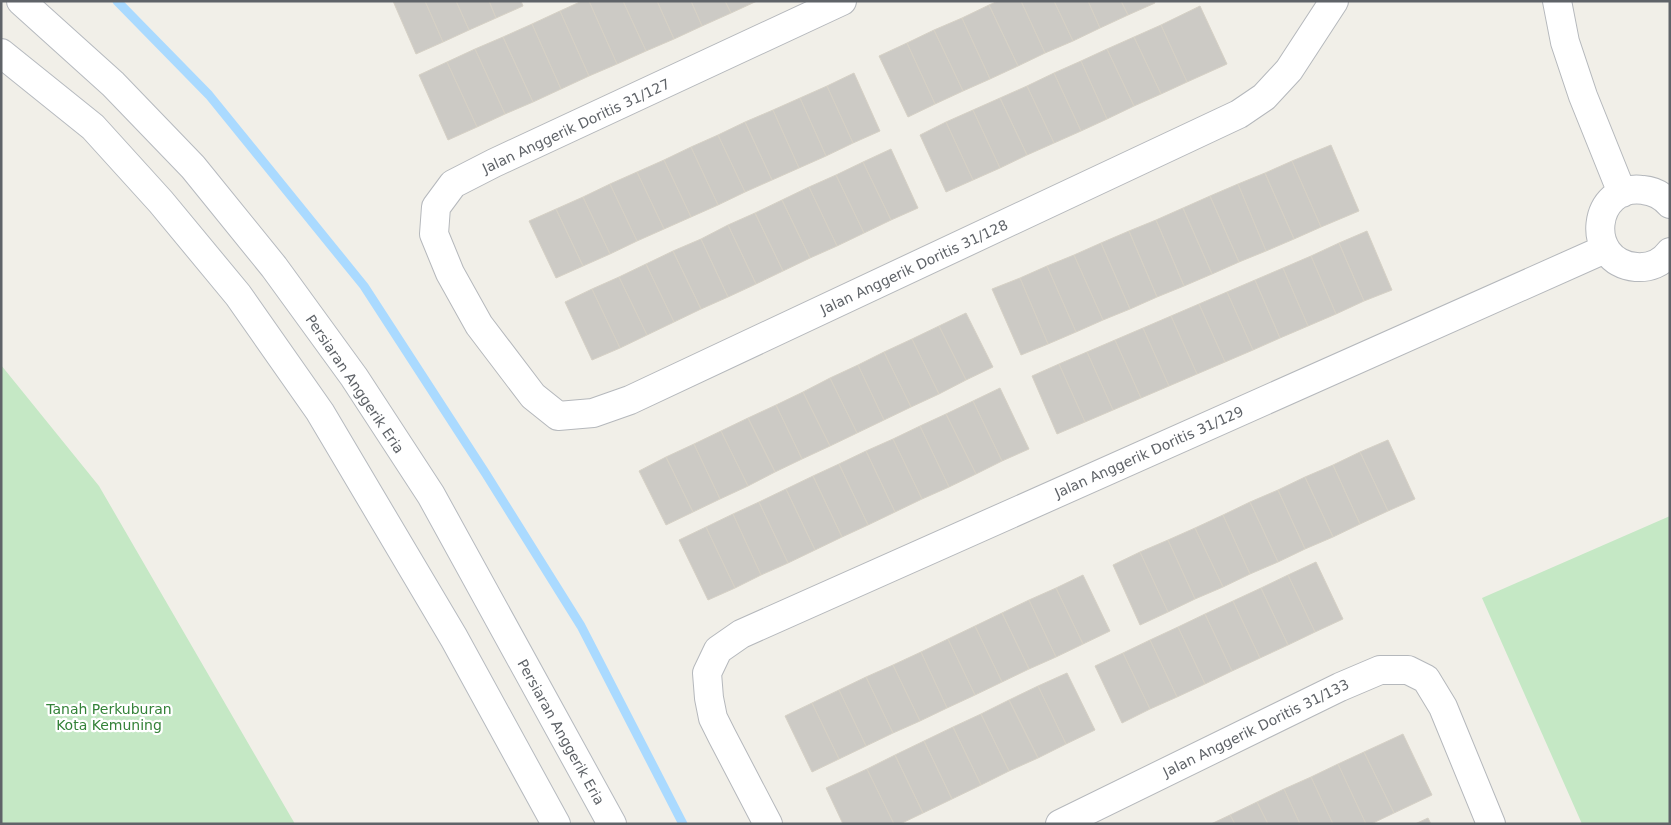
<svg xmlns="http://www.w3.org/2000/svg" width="1671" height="825" font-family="'DejaVu Sans',sans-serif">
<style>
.green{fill:#c5e8c5}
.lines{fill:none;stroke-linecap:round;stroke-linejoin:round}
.stream{stroke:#aadaff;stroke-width:9}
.building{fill:#cccac5;stroke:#d6d1c6}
.street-casing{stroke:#b5b8bc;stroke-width:30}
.secondary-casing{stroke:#b6babf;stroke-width:30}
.street{stroke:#fff;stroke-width:28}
.secondary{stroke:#fff;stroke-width:28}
.labels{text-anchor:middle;stroke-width:4.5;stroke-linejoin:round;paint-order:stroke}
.street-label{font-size:14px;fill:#5f6368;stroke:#fff}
.park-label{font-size:14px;fill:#348238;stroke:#fff}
</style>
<rect width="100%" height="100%" fill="#f1efe8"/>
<!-- green -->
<path class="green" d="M1,365l98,121 196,338h-294z
M1670,516v308h-88l-100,-226z"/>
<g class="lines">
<!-- stream -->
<path class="stream" d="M117,1l92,94 155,191 122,188 95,152 102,198"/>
</g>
<!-- building -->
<path class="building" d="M393,1h32l18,41 -27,12z
M425,1h31l13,29 -26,12z
M456,1h33l7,17 -27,12z
M489,1h32l2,5 -27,12z
M582,1h7l28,63 -28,12 -29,-65z
M589,1h34l23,50 -29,13z
M623,1h34l17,38 -28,12z
M657,1h34l11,25 -28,13z
M691,1h34l6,12 -29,13z
M725,1h32l-26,12z
M998,1h23l24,52 -27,13 -29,-61z
M1021,1h33l19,40 -28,12z
M1054,1h34l12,27 -27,13z
M1088,1h33l7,14 -28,13z
M1121,1h33l1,2 -27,12z
M989,5l29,61 -28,13 -28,-61z
M1200,6l27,58 -40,18 -26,-57z
M560,11l29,65 -28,13 -29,-65z
M962,18l28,61 -27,12 -29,-61z
M532,24l29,65 -28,13 -30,-65z
M1161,25l26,57 -26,12 -27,-57z
M934,30l29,61 -28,13 -28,-61z
M503,37l30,65 -28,12 -30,-65z
M1134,37l27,57 -27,12 -27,-57z
M907,43l28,61 -27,13 -29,-61z
M475,49l30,65 -28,13 -30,-65z
M1107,49l27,57 -27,13 -26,-58z
M1081,61l26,58 -26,12 -27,-58z
M447,62l30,65 -29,13 -29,-65z
M854,73l26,58 -27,12 -26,-57z
M1054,73l27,58 -27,12 -27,-57z
M827,86l26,57 -27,13 -26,-58z
M1027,86l27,57 -27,12 -27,-57z
M800,98l26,58 -27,12 -26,-58z
M1000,98l27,57 -27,13 -27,-58z
M773,110l26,58 -27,12 -27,-58z
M973,110l27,58 -27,12 -27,-58z
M745,122l27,58 -27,12 -27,-57z
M946,122l27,58 -27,12 -26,-57z
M718,135l27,57 -27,13 -27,-58z
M1331,145l28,66 -38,16 -29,-66z
M691,147l27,58 -27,12 -27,-57z
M891,149l27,59 -27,12 -28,-58z
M664,160l27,57 -27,12 -27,-57z
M1292,161l29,66 -27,12 -29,-66z
M863,162l28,58 -27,13 -28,-58z
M637,172l27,57 -27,12 -27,-57z
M1265,173l29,66 -28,12 -28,-67z
M836,175l28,58 -27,13 -28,-59z
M610,184l27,57 -27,13 -27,-57z
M1238,184l28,67 -27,11 -29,-66z
M809,187l28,59 -27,12 -28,-58z
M1210,196l29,66 -27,12 -29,-66z
M583,197l27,57 -27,12 -27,-57z
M782,200l28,58 -27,13 -28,-58z
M1183,208l29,66 -28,12 -28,-66z
M556,209l27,57 -27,12 -27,-57z
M755,213l28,58 -27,13 -28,-59z
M1156,220l28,66 -27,11 -28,-66z
M728,225l28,59 -28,13 -27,-58z
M1129,231l28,66 -27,12 -29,-66z
M1367,231l25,59 -28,11 -25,-58z
M701,239l27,58 -27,12 -28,-58z
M1101,243l29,66 -27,11 -29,-65z
M1339,243l25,58 -28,13 -25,-58z
M673,251l28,58 -27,13 -28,-58z
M1074,255l29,65 -27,12 -29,-66z
M1311,256l25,58 -28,12 -25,-58z
M646,264l28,58 -27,13 -28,-58z
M1047,266l29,66 -28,12 -28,-66z
M1283,268l25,58 -28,12 -25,-58z
M619,277l28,58 -27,13 -28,-59z
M1020,278l28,66 -27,11 -29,-66z
M1255,280l25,58 -27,12 -26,-58z
M592,289l28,59 -28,12 -27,-58z
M1227,292l26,58 -28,12 -26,-58z
M1199,304l26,58 -28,12 -26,-58z
M966,313l27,54 -27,13 -27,-54z
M1171,316l26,58 -28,12 -26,-58z
M939,326l27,54 -27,14 -27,-55z
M1143,328l26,58 -28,12 -26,-58z
M912,339l27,55 -28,13 -27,-55z
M1115,340l26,58 -28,12 -26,-58z
M884,352l27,55 -27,13 -26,-55z
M1087,352l26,58 -28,12 -26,-58z
M1059,364l26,58 -28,12 -25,-58z
M858,365l26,55 -27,13 -27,-55z
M830,378l27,55 -27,13 -27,-54z
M1000,388l29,61 -27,12 -29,-60z
M803,392l27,54 -28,13 -26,-54z
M973,401l29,60 -26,13 -30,-60z
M776,405l26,54 -27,13 -27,-54z
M946,414l30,60 -27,13 -29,-61z
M748,418l27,54 -27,14 -27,-55z
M920,426l29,61 -27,12 -29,-60z
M721,431l27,55 -28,13 -26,-55z
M893,439l29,60 -27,13 -29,-61z
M1388,440l27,59 -27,12 -28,-59z
M694,444l26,55 -27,13 -27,-55z
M866,451l29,61 -27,13 -29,-61z
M1360,452l28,59 -28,13 -27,-59z
M666,457l27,55 -27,13 -27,-54z
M839,464l29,61 -26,12 -29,-61z
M1333,465l27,59 -27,13 -28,-60z
M813,476l29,61 -27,13 -29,-61z
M1305,477l28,60 -28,12 -27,-59z
M786,489l29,61 -27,13 -29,-61z
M1278,490l27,59 -27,13 -28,-60z
M759,502l29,61 -27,12 -28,-61z
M1250,502l28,60 -28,12 -27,-59z
M733,514l28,61 -26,13 -29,-61z
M1223,515l27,59 -27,13 -28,-59z
M706,527l29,61 -27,12 -29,-60z
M1195,528l28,59 -28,12 -27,-59z
M1168,540l27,59 -27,13 -28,-60z
M1140,552l28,60 -28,13 -27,-60z
M1316,562l27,57 -28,13 -27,-57z
M1083,575l27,56 -27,13 -27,-56z
M1288,575l27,57 -27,13 -27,-57z
M1056,588l27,56 -27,13 -27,-57z
M1261,588l27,57 -28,13 -27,-57z
M1029,600l27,57 -27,12 -27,-56z
M1233,601l27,57 -28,13 -27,-57z
M1002,613l27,56 -27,13 -27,-56z
M1205,614l27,57 -27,13 -27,-57z
M975,626l27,56 -27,13 -27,-56z
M1178,627l27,57 -28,13 -27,-57z
M948,639l27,56 -28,13 -26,-56z
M1150,640l27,57 -27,12 -27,-56z
M921,652l26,56 -27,13 -27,-56z
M1123,653l27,56 -28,14 -27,-57z
M893,665l27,56 -27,12 -27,-56z
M1067,673l28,57 -29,14 -28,-58z
M866,677l27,56 -27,13 -27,-56z
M1038,686l28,58 -28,14 -29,-58z
M839,690l27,56 -27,13 -27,-56z
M1009,700l29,58 -29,13 -28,-57z
M812,703l27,56 -27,13 -27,-56z
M981,714l28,57 -28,14 -28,-58z
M953,727l28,58 -29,14 -28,-58z
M1403,734l29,61 -38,18 -30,-61z
M924,741l28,58 -29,14 -28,-58z
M1364,752l30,61 -23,11h-5l-28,-60z
M895,755l28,58 -23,11h-6l-27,-55z
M1338,764l28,60h-33l-22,-47z
M867,769l27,55h-51l-17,-36z
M1311,777l22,47h-33l-16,-35z
M1284,789l16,35h-32l-11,-22z
M1257,802l11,22h-33l-5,-9z
M1230,815l5,9h-24z
M1428,818l3,6h-16z"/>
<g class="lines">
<!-- street casing -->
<g class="street-casing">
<path id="street" d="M842,1l-348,162 -41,21 -17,23 -2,27 16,39 29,52 54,71 25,20 35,-3 37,-13 609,-286 25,-17 25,-27 45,-69
M1557,1l8,41 18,54 39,97
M1670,204c-7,-8 -16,-13 -27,-14 -51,-7 -60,72 -7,77 13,1 26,-4 34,-15
M768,824l-46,-88 -9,-18 -4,-20 -2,-25 11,-23 23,-16 864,-385
M1060,824l280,-137 40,-17h28l18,9 17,28 48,117"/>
</g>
<!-- secondary casing -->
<g class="secondary-casing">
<path id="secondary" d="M21,1l92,83 80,83 81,100 80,110 77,118 181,329
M1,53l92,74 68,75 77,93 82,117 134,226 102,186"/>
</g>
<!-- street -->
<use href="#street" class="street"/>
<!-- secondary -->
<use href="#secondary" class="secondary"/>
</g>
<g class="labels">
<!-- street labels -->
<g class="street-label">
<text transform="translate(576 126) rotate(-25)" y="5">Jalan Anggerik Doritis 31/127</text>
<text transform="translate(914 267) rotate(-25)" y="5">Jalan Anggerik Doritis 31/128</text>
<text transform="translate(355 384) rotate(56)" y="5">Persiaran Anggerik Eria</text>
<text transform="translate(1149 452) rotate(-24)" y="5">Jalan Anggerik Doritis 31/129</text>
<text transform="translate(1256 728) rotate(-26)" y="5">Jalan Anggerik Doritis 31/133</text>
<text transform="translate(561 732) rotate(61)" y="5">Persiaran Anggerik Eria</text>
</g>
<!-- park labels -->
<g class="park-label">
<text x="109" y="714">Tanah Perkuburan<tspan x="109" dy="16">Kota Kemuning</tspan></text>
</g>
</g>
<!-- border -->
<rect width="1671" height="825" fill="none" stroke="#5f6368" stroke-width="5"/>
</svg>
